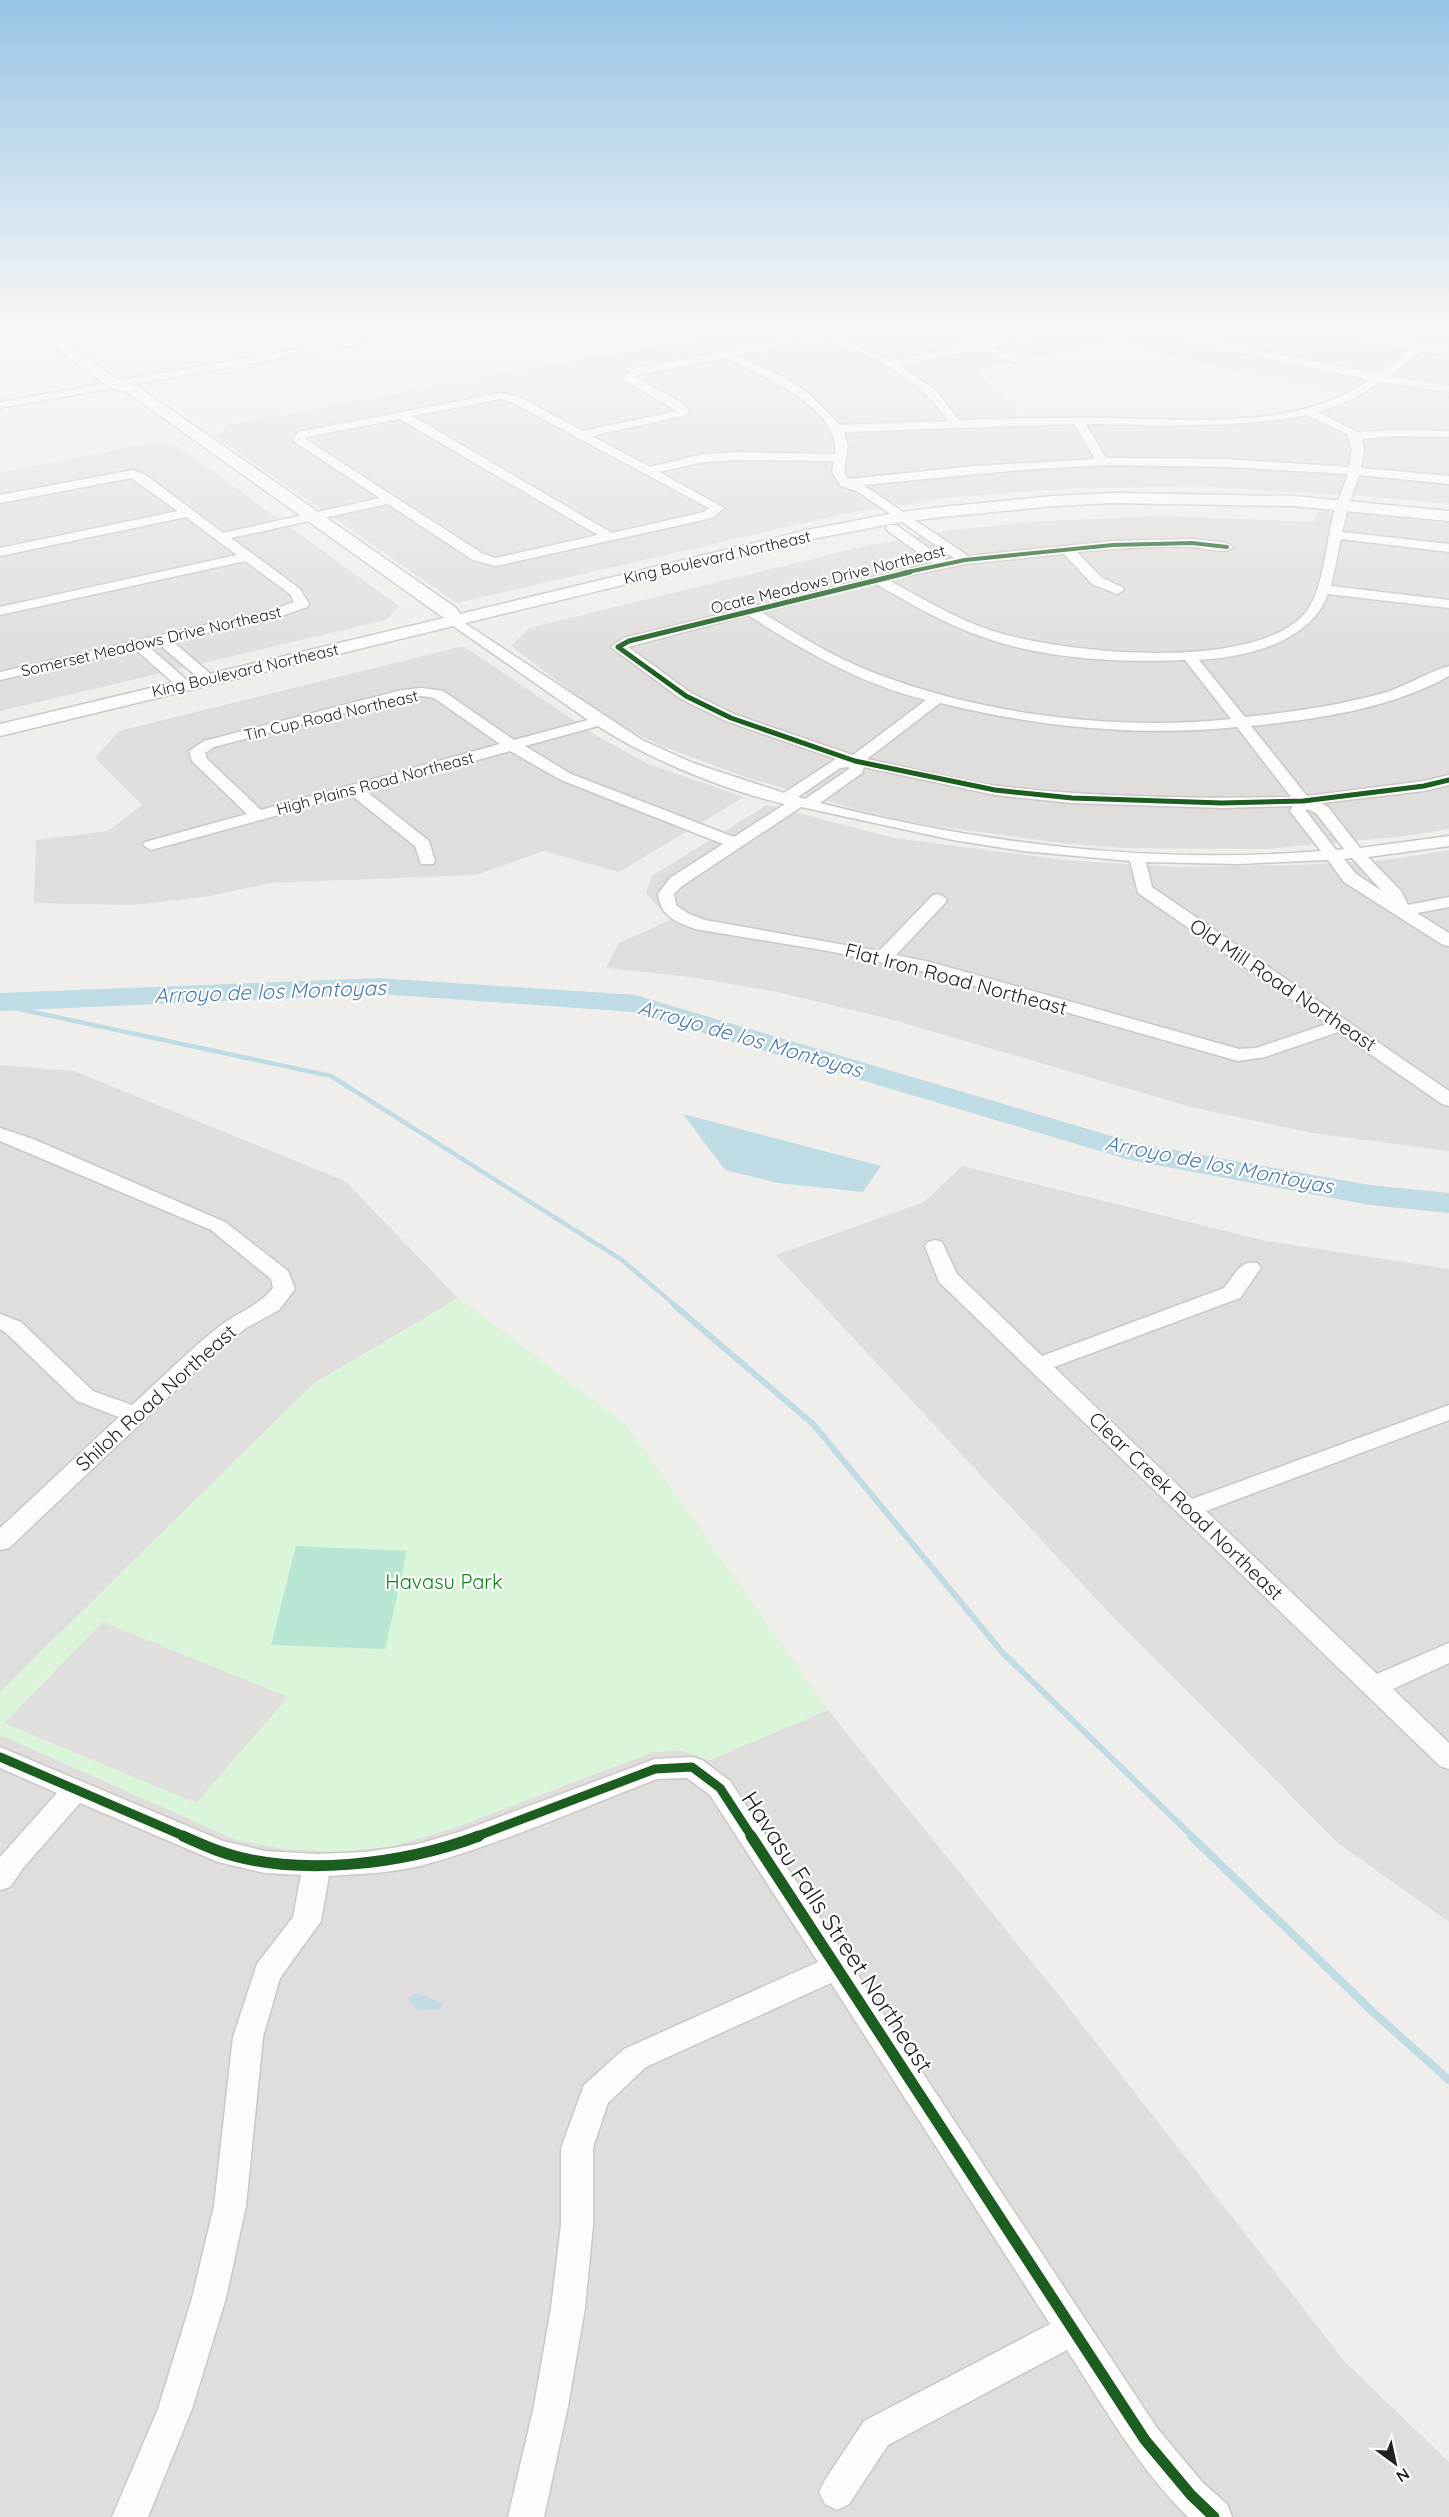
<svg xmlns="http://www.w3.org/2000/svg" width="1449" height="2517" font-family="Quicksand,sans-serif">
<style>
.residential{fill:#dfdedc;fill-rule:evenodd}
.park{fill:#daf5da}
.pitch{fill:#b7e6d2}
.parking{fill:#e0dfde}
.water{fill:#bfdbe3}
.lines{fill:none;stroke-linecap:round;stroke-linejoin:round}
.stream-far2{stroke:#bfdbe3;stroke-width:4.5}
.stream-far1{stroke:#bfdbe3;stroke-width:6}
.stream{stroke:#bfdbe3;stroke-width:8}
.river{fill:#bfdbe3;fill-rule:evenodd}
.minor-casing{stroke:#c9c8c7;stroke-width:3}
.tertiary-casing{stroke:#c9c8c7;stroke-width:3}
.minor{fill:#fdfcfc;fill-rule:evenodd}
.tertiary{fill:#fdfcfc;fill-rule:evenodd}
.cycleway-far3-casing{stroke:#fff;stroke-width:6}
.cycleway-far2-casing{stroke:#fff;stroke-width:8}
.cycleway-far1-casing{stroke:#fff;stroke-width:13}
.cycleway-casing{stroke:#fff;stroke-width:15}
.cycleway-far3{stroke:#1b5e20;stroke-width:4}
.cycleway-far2{stroke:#1b5e20;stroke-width:5}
.cycleway-far1{stroke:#1b5e20;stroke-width:9}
.cycleway{stroke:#1b5e20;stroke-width:11}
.labels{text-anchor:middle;stroke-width:4.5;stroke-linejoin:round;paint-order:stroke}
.far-street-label{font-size:16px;fill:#222;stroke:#fff}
.street-label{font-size:20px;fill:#222;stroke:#fff}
.park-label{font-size:20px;fill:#0c8416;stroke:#fff}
.water-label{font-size:21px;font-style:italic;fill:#4a7aab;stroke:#fff}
.near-street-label{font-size:24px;fill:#222;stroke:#fff}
</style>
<rect width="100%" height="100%" fill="#f0eeeb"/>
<!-- residential -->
<path class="residential" d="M785,322h605l59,10v172l-85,-8 -158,-9 -131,1 -120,9 -107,16 -391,90 -241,-166 12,-12zM1122,339l31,12 75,18 113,24 -18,9 -52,11 -54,4 -194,2 -14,-18 -35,-31z
M154,443l22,2 223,161 -13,14 -386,91v-238z
M1319,510l130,13v306l-43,7 -139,13 -145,-1 -60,-5 -134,-18 -66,-14 -114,-33 -91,-34 -46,-23 -100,-75 18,-18 332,-81 91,-17 95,-9 115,-5 152,6z
M463,646l134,90 51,28 96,33 -125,75 -75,-21 -68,24 -206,8 -66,14 -72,8 -98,-2 2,-63 72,-9 34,-26 -47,-47 24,-27z
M767,805l127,33 171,22 109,7 126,-2 94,-6 55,-9v301l-137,-18 -121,-26 -301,-88 -113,-27 -86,-15 -85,-9 13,-25 51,-23 -24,-27 6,-17z
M0,1065l74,6 271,110 113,117 -145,86 -313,308z
M962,1166l304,75 183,28v653l-110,-78 -225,-226 -338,-363 148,-53z
M828,1710l237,293 281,360 103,99v55h-1449v-782l338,117 54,-6 59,-17 202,-77 26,-2 31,10z"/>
<!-- park -->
<path class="park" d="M458,1298l169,128 201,284 -118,50 -31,-10 -26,2 -202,77 -59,17 -54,6 -55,-3 -47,-9 -236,-105v-43l313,-308z"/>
<!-- pitch -->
<path class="pitch" d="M296,1546l111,5 -22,98 -114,-4z"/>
<!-- parking -->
<path class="parking" d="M103,1622l185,75 -92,106 -192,-80z"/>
<!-- water -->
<path class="water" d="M683,1114l198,52 -18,26 -85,-9 -53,-13z
M417,1993l24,10 1,3 -4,4 -20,-1 -8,-7 -1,-5z"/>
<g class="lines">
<!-- stream-far2 -->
<path class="stream-far2" d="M0,1005l331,71 291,184 55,47"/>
<!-- stream-far1 -->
<path class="stream-far1" d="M675,1306l138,118 190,229 190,184"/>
<!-- stream -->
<path class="stream" d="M1191,1836l183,177 75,67"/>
<!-- river -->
<path class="river" d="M380,978l255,17 500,148 235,42 79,8v20l-79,-8 -240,-45 -497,-148 -253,-18 -380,17v-18z"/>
<!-- minor casing -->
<g class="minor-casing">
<path id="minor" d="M449,322h23l-5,3 -467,83v-6z
M921,322h14l48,20 103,-20h21l-114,25 27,11v4l-4,1 -35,-14 -82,16 36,25 24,30c49,-1 98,-3 147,-2 87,1 189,13 264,-38l-152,-32 -48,-14 -31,-12h15l79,23 145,29 33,-25 -123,-27h21l140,27v6l-28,-4 -32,25 60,10v6l-68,-10 -30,18 -33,12 39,20 40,-2 52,1v6l-52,-1 -35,3 2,11 -3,18 88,8v8l-90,-9 -11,33 -6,24 107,12v8l-108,-13 -10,47 118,14v8l-121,-14c-18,49 -82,63 -129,66l46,57c49,-5 98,-12 145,-26 20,-7 40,-20 59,-25v10c-59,33 -132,43 -198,50l56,70 117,-15 25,-6v10l-25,6 -103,12 7,4 32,41 89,-12v10l-81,11 33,34 7,14 41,-8v10l-32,6 32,20v13l-6,-1 -99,-63 -16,-22 -91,4 -91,-2 6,25 297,204v15l-7,-2 -104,-72 -73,25 -27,4 -317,-90 -93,-20 -133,-22c-20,-8 -34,-12 -37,-35l12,-16 53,-34 -162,-64 -51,-29 -144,40 63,50 6,20 -2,3h-12l-6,-18 -64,-51 -200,55 -8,-5 2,-3 102,-28 -55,-53 -3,-10 15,-10 198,-51 20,-2 21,3 71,49 74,-20 -139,-97 -2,-3 7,-4 188,124 51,23 91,30 52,-34 -110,-38 -45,-22 -70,-52 13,-9 309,-75 -45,-32 -2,-3 2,-3h8l50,35 8,-2 -97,-67 -16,-5 -9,-14 2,-11 -96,-1 -34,2 -45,10 65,36 -12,10 -216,48 -23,-6 -85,-56 -157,34 69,51 9,15 -2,3 -23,8 -112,26 41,35 2,3 -2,3h-10l-44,-38 -11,2 41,36 2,3 -2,3h-10l-44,-39 -135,31v-8l275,-63 19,-7 -4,-8 -45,-33 -245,54v-8l237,-52 -51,-38 -186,39v-8l178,-37 -47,-33 -131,25v-8l133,-25 14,6 76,57 157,-35 -85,-56 -2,-2 5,-8 203,-39 18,4 64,34 94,-20 -53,-31v-4l10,-7 179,-35 31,6 46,21 81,-16zM813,340c48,5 109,40 135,81l-108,4 -34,-34 -25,-15 -45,-21zM724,358c34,15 118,50 111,96l-97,-2 -34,2 -54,13 -58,-31 95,-21 2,-2 -3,-8 -51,-28 3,-2zM501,399l10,3 198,106 -5,4 -92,21 -200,-117zM1307,415l40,19 5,16 -3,17 -122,-8 -121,-1 -20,-34c74,1 147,5 221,-9zM400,419l198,116 -102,23 -13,-4 -178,-115 1,-2zM1074,424l21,35 -119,7 -128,13 -4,-7 4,-26 -4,-14zM1107,465l120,2 121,7c-5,15 -12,29 -15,43 -7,27 -10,74 -27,95 -51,62 -248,41 -316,18 -36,-12 -68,-32 -102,-50l77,-16 99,-10 28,30 25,10 7,-4 -2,-3 -20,-9 -25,-26c38,-3 78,-7 116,-5 12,1 32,8 40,0l-6,-4 -35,-4 -79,2 -145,15 -105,-71 157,-15zM874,583c34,19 67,39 103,52 64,24 140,28 208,25l46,59c-114,12 -247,-4 -354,-45 -41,-15 -79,-39 -116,-62zM748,615c56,36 113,69 178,85l-73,55 -117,-40 -45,-22 -63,-46zM422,696l12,2 66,46 -239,66 -54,-51 -2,-6 9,-6 188,-49zM940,703c97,24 198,34 297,24l54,70c-97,2 -196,1 -293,-11 -44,-6 -88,-18 -131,-27zM598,726c50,33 129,65 187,78l-51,33 -163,-63 -46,-28zM849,767v2l-44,30 -7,-2 42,-29zM864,767l131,28 77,8 150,5 71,-2 -3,5 31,40c-166,14 -340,-7 -501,-48l42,-30zM801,807l152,33 70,11 107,10 8,32 189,131 -71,24 -17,1 -309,-87 -34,-7 49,-52 2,-4 -8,-5 -6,1 -54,56 -174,-31 -16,-6 -13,-9 -2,-11 8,-8zM1307,809l9,4 28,36 -8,1 -30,-39zM1352,858l30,33 -26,-17 -12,-15z
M0,1128l33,11 192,83 63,49 7,18 -16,21 -33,18 -28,22 -209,198 -9,2v-22l119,-111 -42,-16 -72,-69 -5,-3v-15l21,8 72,69 39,14c29,-26 57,-55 88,-79 18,-14 39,-20 53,-38l-2,-9 -60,-49 -211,-89z
M935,1240l7,2 15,32 85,82 182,-68c10,-12 16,-29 33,-25l4,5 -21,30 -186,69 138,132 257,-94v15l-243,91 171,163 72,-31v20l-56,26 56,54v26l-9,-3 -501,-484 -14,-36 3,-4z
M0,1747l223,94 42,10 52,3 48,-2 53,-8 41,-12 196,-73 37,-2 10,3 28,21 427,647 46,55 24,21 5,13h-44c-49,-48 -84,-110 -121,-167l-179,95 -39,59 -12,6 -12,-6 -6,-12 6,-12 39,-59 186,-97 -219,-341 -185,84 -38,36 -15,45v77l-8,83 -17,98 -24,111h-36l26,-111 17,-98 10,-83v-77l23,-63 40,-36 194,-87 -108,-167 -23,-17 -30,1c-78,30 -156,65 -237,87 -29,7 -61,8 -91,10l-8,45 -41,57 -17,59 -17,169 -20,92 -34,111 -44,108h-36l46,-108 34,-111 22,-92 19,-169 24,-73 36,-47 8,-42 -36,-2 -47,-11 -138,-59 -56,64 -14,20 -10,3v-33l57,-64 -57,-25z"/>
</g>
<!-- tertiary casing -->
<g class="tertiary-casing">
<path id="tertiary" d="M19,322h15l87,60 16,4 319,222 4,6 352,-85 89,-17 41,-5 112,-11 59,-3 180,3 156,15v10l-156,-15 -180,-3 -59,3 -112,11 -41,5 -89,17 -812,197v-12l444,-106 -317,-226 -16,-4z
M1417,322h32v8l-26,-4z"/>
</g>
<!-- minor -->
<use href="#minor" class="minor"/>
<!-- tertiary -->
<use href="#tertiary" class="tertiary"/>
<!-- cycleway-far3 casing -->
<g class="cycleway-far3-casing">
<path id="cycleway-far3" d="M903,573l62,-13 148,-15 79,-2 35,4"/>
</g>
<!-- cycleway-far2 casing -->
<g class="cycleway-far2-casing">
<path id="cycleway-far2" d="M910,572l-281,69 -11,6 68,49 45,22 124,43 140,29 77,8 150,5 81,-2 121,-15 25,-6"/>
</g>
<!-- cycleway-far1 casing -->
<g class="cycleway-far1-casing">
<path id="cycleway-far1" d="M0,1757l186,80
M475,1837l180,-68 37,-2 28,21 32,49"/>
</g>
<!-- cycleway casing -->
<g class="cycleway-casing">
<path id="cycleway" d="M183,1836c11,5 22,10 33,14 78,29 188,14 263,-14
M751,1836l394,604 46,55 23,22"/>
</g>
<!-- cycleway-far3 -->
<use href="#cycleway-far3" class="cycleway-far3"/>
<!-- cycleway-far2 -->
<use href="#cycleway-far2" class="cycleway-far2"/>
<!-- cycleway-far1 -->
<use href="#cycleway-far1" class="cycleway-far1"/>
<!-- cycleway -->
<use href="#cycleway" class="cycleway"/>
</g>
<!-- sky -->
<linearGradient id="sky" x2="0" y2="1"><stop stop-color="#97c4e6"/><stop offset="0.48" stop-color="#f8f7f6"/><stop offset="1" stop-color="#f8f7f6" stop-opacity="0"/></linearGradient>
<rect width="1449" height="675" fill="url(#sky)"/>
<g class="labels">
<!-- far-street labels -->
<g class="far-street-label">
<text transform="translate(717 557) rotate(-13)" y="6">King Boulevard Northeast</text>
<text transform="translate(828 579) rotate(-14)" y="6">Ocate Meadows Drive Northeast</text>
<text transform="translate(151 641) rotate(-13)" y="6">Somerset Meadows Drive Northeast</text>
<text transform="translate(245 670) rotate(-13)" y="6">King Boulevard Northeast</text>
<text transform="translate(331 715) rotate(-13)" y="6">Tin Cup Road Northeast</text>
<text transform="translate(375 783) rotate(-15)" y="6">High Plains Road Northeast</text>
</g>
<!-- street labels -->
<g class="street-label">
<text transform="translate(956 979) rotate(15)" y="7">Flat Iron Road Northeast</text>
<text transform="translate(1283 985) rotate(34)" y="7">Old Mill Road Northeast</text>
<text transform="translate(156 1398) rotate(-42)" y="7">Shiloh Road Northeast</text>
<text transform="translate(1186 1506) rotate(44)" y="7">Clear Creek Road Northeast</text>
</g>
<!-- park labels -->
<g class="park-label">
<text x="444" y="1589">Havasu Park</text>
</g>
<!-- water labels -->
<g class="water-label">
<text transform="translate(270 992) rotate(-2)" y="7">Arroyo de los Montoyas</text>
<text transform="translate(750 1039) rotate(16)" y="7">Arroyo de los Montoyas</text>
<text transform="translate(1219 1165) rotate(11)" y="7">Arroyo de los Montoyas</text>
</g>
<!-- near-street labels -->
<g class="near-street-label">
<text transform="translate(837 1932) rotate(57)" y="8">Havasu Falls Street Northeast</text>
</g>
</g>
<!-- north arrow -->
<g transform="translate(1395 2463) rotate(147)" stroke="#ffffff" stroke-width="4.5" paint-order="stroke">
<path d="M0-4.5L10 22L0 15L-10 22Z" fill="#222222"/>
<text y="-9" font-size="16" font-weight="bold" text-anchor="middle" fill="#222222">N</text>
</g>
</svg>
